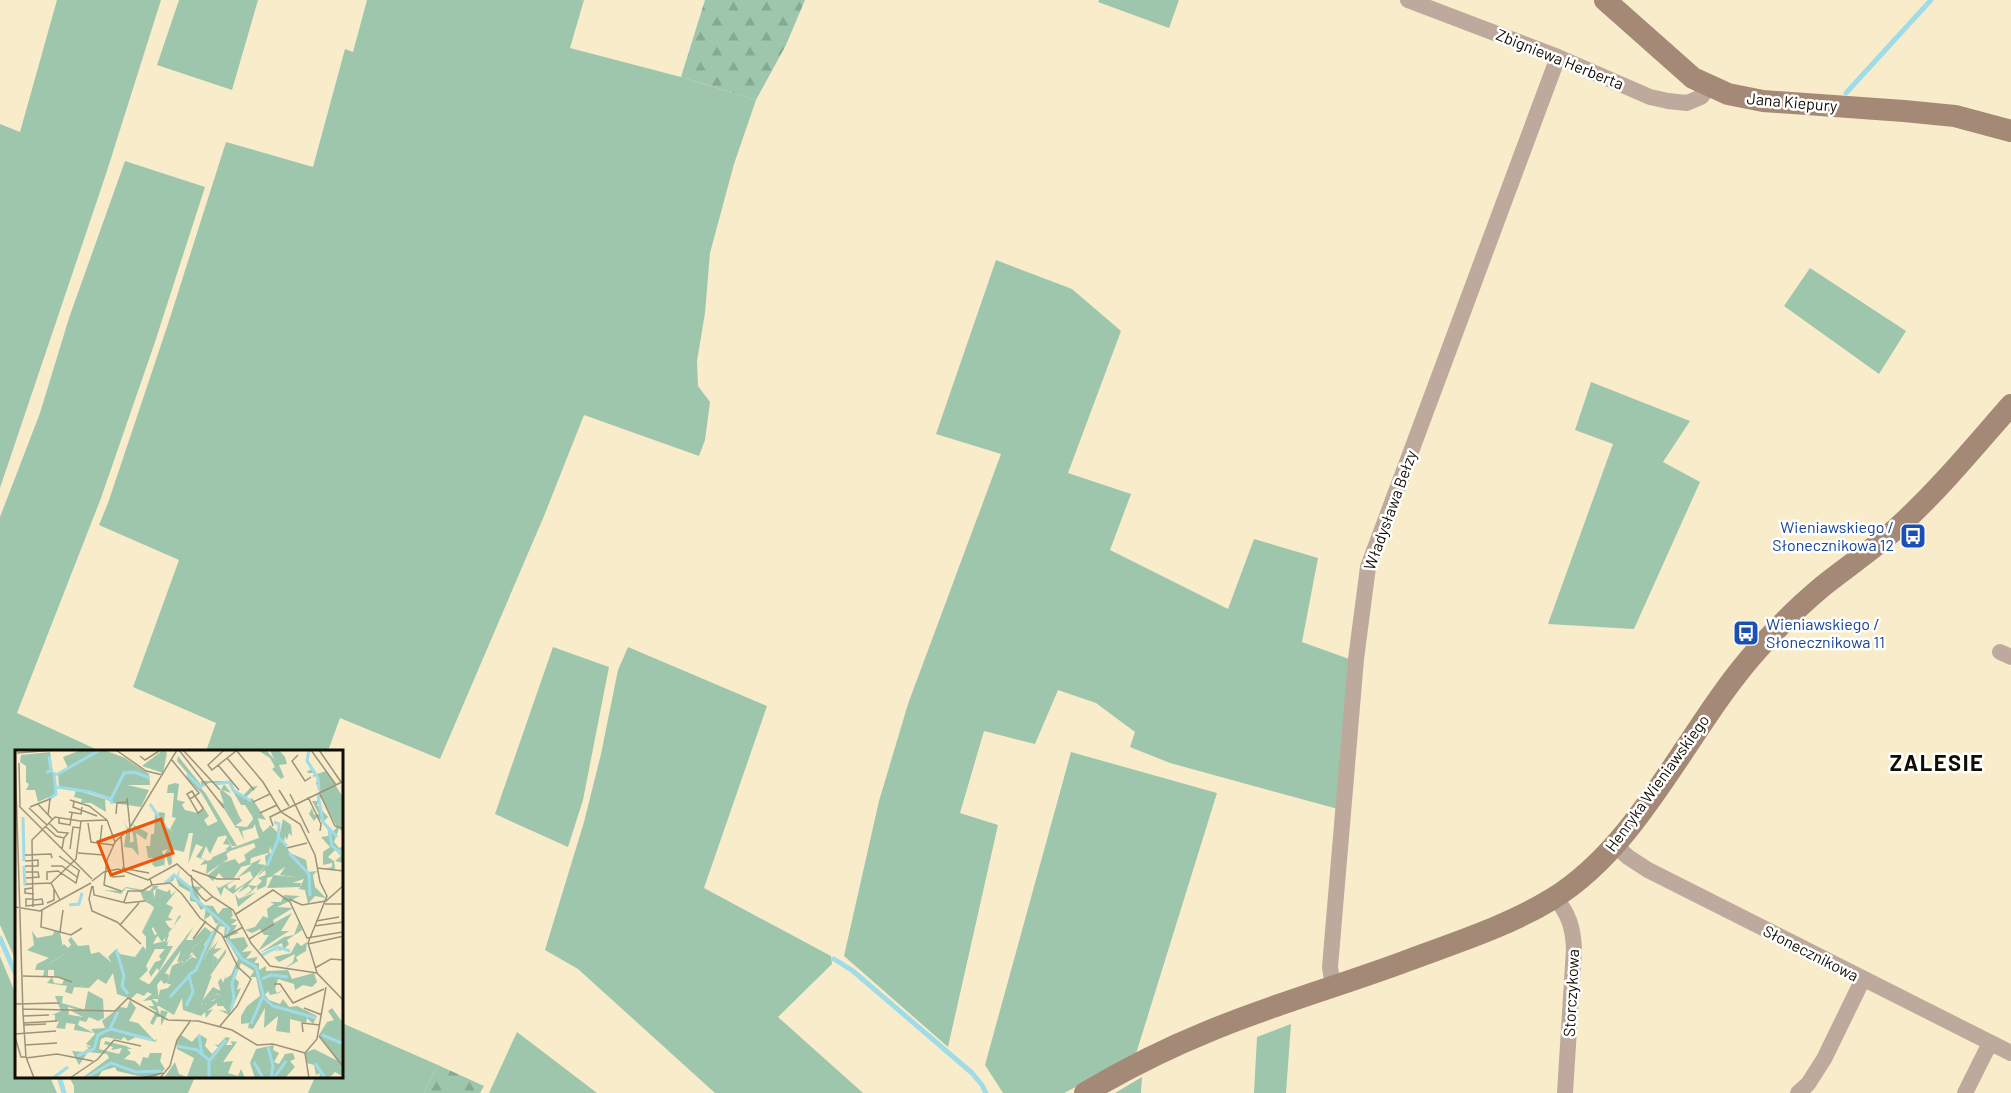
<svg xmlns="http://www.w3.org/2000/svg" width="2011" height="1093" font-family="Barlow,sans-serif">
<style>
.grass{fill:#9ec6ad}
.forest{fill:url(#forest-firs)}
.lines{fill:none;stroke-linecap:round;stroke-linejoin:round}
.stream{stroke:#a0dce8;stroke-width:5}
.street{stroke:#bdaa9d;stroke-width:16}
.secondary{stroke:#a58977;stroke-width:22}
.labels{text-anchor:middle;stroke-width:5;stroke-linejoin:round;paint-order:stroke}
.street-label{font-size:16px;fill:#120e04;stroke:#fff}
.transit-label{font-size:16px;fill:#164399;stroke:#fff;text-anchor:end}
.district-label{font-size:22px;font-weight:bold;letter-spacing:1.5px;fill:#120e04;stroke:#fff}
.inset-river{fill:none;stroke:#a0dce8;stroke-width:3}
.inset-road{fill:none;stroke:#9c937b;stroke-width:1.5}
.view{fill:#e8590c;fill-opacity:0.15;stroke:#e8590c;stroke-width:3}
.inset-edge{fill:none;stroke:#120e04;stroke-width:3}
</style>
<defs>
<pattern id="forest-firs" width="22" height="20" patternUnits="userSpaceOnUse" patternTransform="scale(1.5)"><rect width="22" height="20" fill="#9ec6ad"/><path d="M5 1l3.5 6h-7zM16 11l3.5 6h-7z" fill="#87a993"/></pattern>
</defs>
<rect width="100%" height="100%" fill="#f8eccb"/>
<!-- grass -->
<path class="grass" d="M57,0h104l-55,174 -106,314v-364l20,8z
M179,0h79l-26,90 -75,-25z
M367,0h217l-14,48 111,29 75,23 -22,64 -24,89 -5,60 -8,48 1,25 12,16 -5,38 -6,16 -115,-41 -40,101 -104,243 -100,-41 -12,33h-122l10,-28 -83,-36 46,-127 -80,-35 9,-22 61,-182 57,-179 87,25 32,-118 8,3z
M1099,0h80l-10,28 -71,-26z
M125,161l80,26 -50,155 -54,156 -84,215 83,38h-84v210l-16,-36v-408l40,-104 29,-95z
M996,260l76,29 49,42 -53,142 63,21 -21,56 118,59 26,-70 64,19 -16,84 47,17 -11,150 -168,-46 -40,-16 5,-15 -39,-29 -38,-13 -23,54 -51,-13 -24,82 38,12 -50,222 -104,-91 35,-155 29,-97 93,-250 -65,-20z
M1810,268l96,63 -27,43 -95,-68z
M1591,382l99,39 -27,41 37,20 -66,147 -86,-5 65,-180 -38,-14z
M553,647l56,20 -26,133 -15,47 -73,-33z
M628,647l139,59 -63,182 127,68 1,8 -54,53 85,76h-148l-137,-124 -33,-19 39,-128 17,-68 17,-84z
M1071,752l146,41 -82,264 -71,36h-61l-18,-28z
M0,956l16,39v81l34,1 7,16h-57z
M342,1023l96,42 -14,28h-116l7,-16 27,-1z
M1291,1024l-5,69h-32l3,-56z
M517,1032l80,61h-108z
M69,1077h126l-7,16h-114v-7z
M1142,1077l-1,16h-26z"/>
<!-- forest -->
<path class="forest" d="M705,0h100l-19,45 -30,55 -75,-23z
M438,1065l46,21 -4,7h-56z"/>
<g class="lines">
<!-- stream -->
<path class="stream" d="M1846,93l85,-93
M0,938l16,37
M834,959l19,12 119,102 10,12 4,8
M59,1076l5,17"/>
<!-- street -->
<path class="street" d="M1408,0l150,57 92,40 18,4 19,2 14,-6 8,-10
M2000,652l11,5
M1615,845l13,12 20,13 363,183
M1555,897c14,18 18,30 19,52l-9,144
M1333,987l-3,-20 26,-308 12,-92 190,-510
M1798,1093l10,-9 16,-25 39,-80
M1965,1093l25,-50"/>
<!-- secondary -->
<path class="secondary" d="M1605,0l88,78 35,16 35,7 141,10 51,5 56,15
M1085,1093c39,-23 80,-44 122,-61 66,-28 136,-47 202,-72 48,-18 99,-34 143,-61 91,-56 136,-173 207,-251 20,-22 41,-43 64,-62 25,-20 51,-37 75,-59 41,-37 77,-81 113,-122"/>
</g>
<!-- icons -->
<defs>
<g id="bus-square" transform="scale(1.35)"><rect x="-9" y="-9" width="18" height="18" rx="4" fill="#1a4fb4" stroke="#fff"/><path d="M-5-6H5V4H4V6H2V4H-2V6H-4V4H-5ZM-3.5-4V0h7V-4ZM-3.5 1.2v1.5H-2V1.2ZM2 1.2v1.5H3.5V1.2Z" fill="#fff"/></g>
</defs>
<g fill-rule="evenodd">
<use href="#bus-square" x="1913" y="536"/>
<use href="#bus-square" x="1746" y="633"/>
</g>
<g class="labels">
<!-- street labels -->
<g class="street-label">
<text transform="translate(1560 59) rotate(22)" y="6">Zbigniewa Herberta</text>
<text transform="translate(1792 102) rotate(5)" y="6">Jana Kiepury</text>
<text transform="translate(1390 510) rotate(-70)" y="6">Władysława Bełzy</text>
<text transform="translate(1657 783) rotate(-54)" y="6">Henryka Wieniawskiego</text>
<text transform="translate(1811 953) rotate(27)" y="6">Słonecznikowa</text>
<text transform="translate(1571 993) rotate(-87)" y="6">Storczykowa</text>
</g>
<!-- transit labels -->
<g class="transit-label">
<text x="1894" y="533">Wieniawskiego /<tspan x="1894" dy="18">Słonecznikowa 12</tspan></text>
<text x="1766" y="630" text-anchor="start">Wieniawskiego /<tspan x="1766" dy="18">Słonecznikowa 11</tspan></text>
</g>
<!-- district labels -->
<g class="district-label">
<text x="1937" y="771">ZALESIE</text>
</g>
</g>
<!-- overview -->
<g transform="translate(15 750)">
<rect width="328" height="328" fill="#f8eccb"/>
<path d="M148,0l4,3 -4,20 -21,-7zM251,0l8,9 -4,-9h9l6,7 2,7 -8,1 5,12 -3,2 -9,-10 3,-2 -5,-9 -11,-7zM160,33l4,1 -2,16 8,2 -3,3 3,5 12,3 7,-5 5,8 -5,4 4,6 10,-5 9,14 -9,2 -8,17 -4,-8 -5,12 7,3 18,-8 2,6 -22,15 1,-10 -7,1 5,-5 -9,-3 7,-10 -7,-3 -8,20 5,-31h-4l-5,19 -13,-3 1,14 -3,3 -4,-13 3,-4 -6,2 3,7 -1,11v-4l-9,2 -3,-3 2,-6h-6l-2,-12h4l1,-12h3l1,-21 3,4 1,-5 6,1 -1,13 10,6 -4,-3 6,-11 -4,-1 2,-24h-7l1,-8zM213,33l14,14 9,-10 7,-1 -15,14 10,3 5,9 -6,4 -7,-11h-4zM209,34l7,9 -9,-3 9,7 7,17 4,7 4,-3 -11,8 12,1 7,-9 2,3 -3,7 -11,3 2,9 -6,-12h-2l-18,-29 6,5 -4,-12zM61,40l29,9 1,13 -15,-9h-10l1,-4 -8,-2zM107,70l8,11v12l4,-2 -2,-10 5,-1 -5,-6 16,9 -2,7 -10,-7 3,23 -7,-8 -8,-1 3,-19zM255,75l8,8v9l-8,5 -1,8 -1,-2 -17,5 -1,6 11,-5 -3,5 8,1 -18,20 9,1 5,-5 -4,-3 27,-11 -12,8 22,2 -2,6h8l-1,4 -33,1 6,-12 -6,2 -1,8 -9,4v-4l-7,7 -11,6 17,-7 -18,15 -3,-13 4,5 5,-3 8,-6 -3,-4 -11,7 7,-9 -12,10 -9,-7 -3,9 -5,-10 5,-4 -5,4 3,2 17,-9 -9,6 2,4 7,-5 -1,6 18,-12 -3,-7 -13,7 15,-14 -11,3 -7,11 -10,1 -5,-6 -6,8 -6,-5 15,-13 13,-4 4,5 7,-4 -2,-5 16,-11zM141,138l11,4 3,-3 1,6 6,-5 -11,14 7,3 -5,10 5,3 -8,1 4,6 3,2 6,-12 2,-2 1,1 -19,26 -4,-6 -2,2 -4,-1 5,-3 -4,-7 -7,10 -4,-5 12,-24 -4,-5h4zM269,145l16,1 -23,11 16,1 -20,12 1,3 18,-10 -11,18h8l-31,20 11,-16h-5l-4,-6 -8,4 -7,-3 10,-3 8,-11 5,2 -1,-9 7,-5 -4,-2h11zM284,172l3,8 -15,10 2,4 -6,6 -9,1 9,-3 -1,-5 -22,10 24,-16 10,-2zM179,176l-8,14h7l12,-13 7,6 -10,15 1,-9 -12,11 -2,6 5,-2 -13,12 2,-5 -6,1 4,-12 -16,23 4,2 -1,7 -4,2 -3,-4 -4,5 2,14h-7l10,7h-5l3,9 1,-5 7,2 -7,14v-9h-4l-4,8 -3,-2 6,-12 -8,-5h6l-3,-6 -8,1 9,-7 -5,-2 1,-6zM17,181l5,7 16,-3 1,-4 6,1 4,22 -15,10 -1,6h-13l2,-6 12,-6 -22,-8 7,-5zM201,187l-6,13 8,-9 -4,8 8,-1 -9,7 5,4 -3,5 11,-15v4l-23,33 -2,-7 13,-13 -1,-10 -9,12v-9zM282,192l4,4 6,-4 -1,9 -10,6 2,4 -14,8 9,-7 2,-8 -16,8 -5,-5 17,-4zM52,223l17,8 -1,5 -8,-2 -3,10 -7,-2 2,-6 -20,-3 5,-6 2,6 8,1zM198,237l10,5 -1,4 -7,-3 -7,6 5,2 5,-4v5l-11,9 -3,-4 3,-5 -7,2zM40,246h8l-1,7 24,7 -3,7 -12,-6 7,-1 -10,-3 1,7 -5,2 16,3 -2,6 16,8 -20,-3 1,-6 -9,-1 -1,6 -9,-1 6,-13h-10l9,-4z" fill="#9ec6ad"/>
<path d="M163,6l23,29v-4h26l5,2 3,8 13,9 4,-2 14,22 -8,-2 2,8 3,6 6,-5 -2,6 4,-2 -5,10 -10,7 -2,-5 -24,8 -13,10 -6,-3 17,-8h-3l5,-5 -7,-1 4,-7 5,11 27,-10 -7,-22 5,-4 -4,-9h-9l-1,-5 -10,-7 -3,-8h-21l-9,5 -23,-27zM293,10l9,14 9,-3 17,26v36l-4,-5 -5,14 5,6 4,-2v17l-8,-2 6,-5 -6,-6 -7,7 6,4 1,8h-11l8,-2v-4l-9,2v-13l7,-5 -9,-10 7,-1v-6l-7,-10 -4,-3 -3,4 -5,-7 3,-6 2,7 5,-1 -7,-13h5l3,-13 -4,-4 2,-9 -5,2 1,-4h-6l-1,-2 4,-1zM306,47l16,30 -4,5 -10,-10 5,-5 -11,-12zM268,69l8,6 1,11 -3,-3 -2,7 -2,-4 -1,7 6,10 16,7 2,12 9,-1 -4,4 2,12 11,11 -11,-2 -7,8 -3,-14 -6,-1 5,-10 -12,4 3,-6 -15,-2 5,-8 -19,9 -1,-6 -8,7 9,-12 -1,-9 7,-4 -2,-6 8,-4zM165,117l-2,11 12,8 12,1 -5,5 5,13 11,1 5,8 5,-6h8l2,8 -3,2 7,2 -6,5h6l-3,5 5,3 -9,3v3l14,-2 4,9 -6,6 10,-1 -6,8 12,-2 -4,6h5v7l7,-4v5l22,-1 4,9 22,-6 3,9 -5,5 -9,-2 -8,5 -1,-6 -16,-5 -3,10 2,4 6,-3 -4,3 -9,2 -2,-4 -3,4 4,5 11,4 3,-5 6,8 8,-1 20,10 -4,8 -6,-6 -1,5 -16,-4v14l-14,-2 2,-15 -14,12 1,-20 -12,21 -5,-1 1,-5 -8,1v-8l6,-10 13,-10 -4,-19h-6l4,-6 -13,-8 -6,15 4,4 -2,8 4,-2 -12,27 -10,-5 8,1 -4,-5h-6v-8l-12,6 2,7 6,-2 -7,9 -1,-6 -4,4 -18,-6 -1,-12 -8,17 -17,-10 3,-15 8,-2 3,-4h-4l5,-18 10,-5v4l10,-8 5,2 -5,-7 -3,4v-4l16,-15 -1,10 15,-25 -3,2 -5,-9 -7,5 2,-13 -5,3 -5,-8 -6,-1v-9l-11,-6 -4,-10 -2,5 -12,3 10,-4v-4l3,-1 3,2zM205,176l5,1 -1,8 14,24 -7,16 -6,4 1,-5 -3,9 -2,-5 -3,4 4,14 -6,-2 2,-4 -17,15 11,-30 -5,3h-5l4,-1 13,-19 -5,7 -1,-10 -8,11 -1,-7zM138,136h6l-6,5 2,8 3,2 -2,-6 5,-2 -3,8 -3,6 -11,-6 -4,-10 -14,-3 -5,6 -17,-4 17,1 5,-4 24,4zM136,177l5,11 -3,6 12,-3 1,-9 3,2 -3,10 3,-4 -2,6h6l-14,25 -2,-3 -6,9 -2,-5 6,-10 6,-2 -2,-4 6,-7h-10l-9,17 2,4 -9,9 13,7 -8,10 -7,-3 -6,6 -14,-5 -4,-21 -7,11 -8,-5 -9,9 -16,-1 2,-4 7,3 2,-4 -17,-8 -2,5 -11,-3v-6h-6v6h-5l2,-9 19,-13 -4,-5 4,-5 4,4 3,-3 -3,-5 3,-3 7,9 11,-1 2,9 8,-2 13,11 -4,-6 8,-8 4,5 15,3 8,-11 3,4v-13zM73,241l15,8 1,19 -6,3 -9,-4 -3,5 -24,-6 -2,6 -5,-1v-6l10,-1 18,3zM115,250l6,8 -7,13 9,2 17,18 2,-3 -1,4 -20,-5 -8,4 -4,-4 -3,3 -15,-3 -5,2 -2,10 20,5 3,-6 -11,2 2,-3 -9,-3 1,-3 21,5 6,3h-5l4,4 -7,6 11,2 5,5 3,-9 5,1 2,-5h12l-2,8 5,8 -9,8h-13l-26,-6 -2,-4 -13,4 -4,7h-16l27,-20 -2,-4 -19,-2 -9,13 -7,-14 11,1 6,-4 -4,-2 7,1 -6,-3 9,-10 -4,-5 14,-1 -3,-7 18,-14 7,1zM317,258l11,15v44l-24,-32 8,-13 7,-2 -6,-9zM184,284l8,5 -2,7 7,8 6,-7 -4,-3 4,1 8,-8 4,1 -4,7h6l-1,-4 6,1 -14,20 10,-1 -5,12 10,3 3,-7 4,9h-81l11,-16 4,12 8,3 7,-19 -17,-9 -1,-7 5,-7 11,7zM259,295l-1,5 6,3 -5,9 5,2 6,-10 8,-1 2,6 -5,2 5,6 -10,11h-30l-5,-15 6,-14zM299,299l24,12 5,8 -1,7 -7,-4 -6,6h-10l1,-5 -4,2 -2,-10 -7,-2 -2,-10z" fill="#9ec6ad" fill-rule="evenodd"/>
<path d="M35,2l6,42 -18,8 -3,-12h-9l3,-6 -3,-2v-16l-6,-4 1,-7z" fill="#9ec6ad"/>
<path d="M66,0h23l21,8 24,16 1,11h-23l22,5 -8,17 -28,-4 -23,-12 -31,-4 -1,-14 10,-5 -5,-11zM175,25l16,19 31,52h-5l-30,-52 -16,-17z" fill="#9ec6ad"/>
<path class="inset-river" d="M294,0l-2,11 11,17 1,12M31,22l5,-1 -2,-15M110,23l9,-1 16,6M172,24l13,13 4,-2M41,25l44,-25M200,34l15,-2 3,8 18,11M42,37l33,5 21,7 1,5M303,45l5,27 14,15M34,49l7,-5 -2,-22M96,49l14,-28M135,54l17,25M8,67l1,44M259,72l5,2 -1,13 9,9M314,80l3,16 12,9M274,103l20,21 1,22M9,116l1,20M252,116l12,-29M150,133l9,-8 17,13 1,8 37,32 -3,6M54,155l10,-1 3,-11M212,189l15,20 14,8 8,31 9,8 43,12M101,199l8,27 -2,10 6,8M247,205l16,-8 12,4M247,229l9,-4 17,2M155,247l19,-21M171,256l7,-14 -4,-17 7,-5 17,-39M216,259l3,-10 -2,-16 5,-14M236,274l12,-28M96,279l41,11M184,285l3,19M307,285l22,9M162,296l20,4 12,10v18M253,297l5,19 -2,12M62,306l17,-7 4,-14 12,-6 8,-17M195,310l16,-20M239,312l9,16M300,313l10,15M38,328l15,-11M71,328l25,-15 25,9 25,-1M259,328l12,-17"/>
<path class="inset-road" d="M101,0l30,21 17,4M164,0l45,58M168,0l37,40M209,0l-16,15 4,5 24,-19M221,0l27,32 18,30 19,12 15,31 5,27 7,14 -19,47 9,30 27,28M296,0l25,35M304,0l22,32M0,3l8,260 3,44 8,21M2,3l38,-3M283,5l-6,6 13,20 6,-4M125,6l5,4 14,-9M212,8l27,32M156,9l28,34 -4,3 -5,3 -3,-5 5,-3 3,5 8,12v1l-5,4 -8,-14M4,13l1,43M203,15l21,25M264,40l10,16M275,44l19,39M305,44l15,32 9,3M293,47l13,27 -1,7M112,48l3,29M55,50l19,6 18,14M59,52l-1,5 24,9M238,52l17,-8M23,54l14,15M4,56l73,73M15,57l20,-8 -2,16M14,58l18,17M54,62l12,2 1,-7M245,63l17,-8M101,64l1,-11 10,-1M44,67v6l11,2 2,-12M92,70l8,22M34,73l9,9 10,1 -4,5M73,73l3,19 22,3M30,76l11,10 8,2 -2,11M258,76l-3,-9 74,-36M106,87l3,31M85,93l2,-18M272,98l20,-5M55,99l3,-22 8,1M63,103l26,2M10,105l26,-1 1,4M44,106l21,15M10,111l13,-1v6h-13M36,116h11l15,11M107,118l27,5M302,118l27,3M177,120l25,9h23M94,121l4,6 12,-1M176,125l2,12 9,11 4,3 6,-4M11,128l13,-1 -1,-5h-12M135,129l2,6 18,-2 12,11 18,24 22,17 16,32 13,12 -14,27 -17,20M32,130v-8l11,-1 18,12 3,-12M77,131l12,-9 14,-3 30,11 29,-16 36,33 20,13 18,33 19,23 47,7M36,133l9,17M11,134l25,-1 25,-24 5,-38M77,136l-3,13 3,12 25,11 24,22M78,136l1,9 32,8 19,-2M17,138l-7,1v4l9,1M106,141l-17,-6 3,-25 8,-18 14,-13 48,-79M19,149h-8v7l17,-2 -1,-5 -8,1M274,149l13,6 24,-4 18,-16M109,152l4,-11h14l10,-6M32,153l7,-3v-11M310,154h19M0,157l25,4 51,-28M18,157l-1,-67 23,-23 25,4 27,-1M27,160l-1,17 30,8 11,-7M221,164l37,-24 17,12 17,36 36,-6M301,171l23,-4M105,175l19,-22M299,176l30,-4M45,182l3,-22M208,188l20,-11M178,189l13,-18M234,189l25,-15M293,194l36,-8M300,218l16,-9 13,1M8,226l35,1 14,5M259,234h6l13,19 31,-14M1,254l43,-1M289,258l18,7M8,259l92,2 13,-13 40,22 30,1 34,9 25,15 16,-1 32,9M8,266l26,-1M9,273l33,-2M9,275l22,-1M288,282l-1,-9 18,2M0,284l41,-3M304,286l25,32M0,287l6,20h5M10,295l32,-2M11,308l31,-4 36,7M55,328l28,-19 16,-19 27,6M127,328l21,-5M145,328l10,-12 7,-26 14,-20M294,328l-4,-25 12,-14 9,-52"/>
<path class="view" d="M146,69l12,34 -62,22 -13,-33z"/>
<rect width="328" height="328" class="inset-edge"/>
</g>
</svg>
